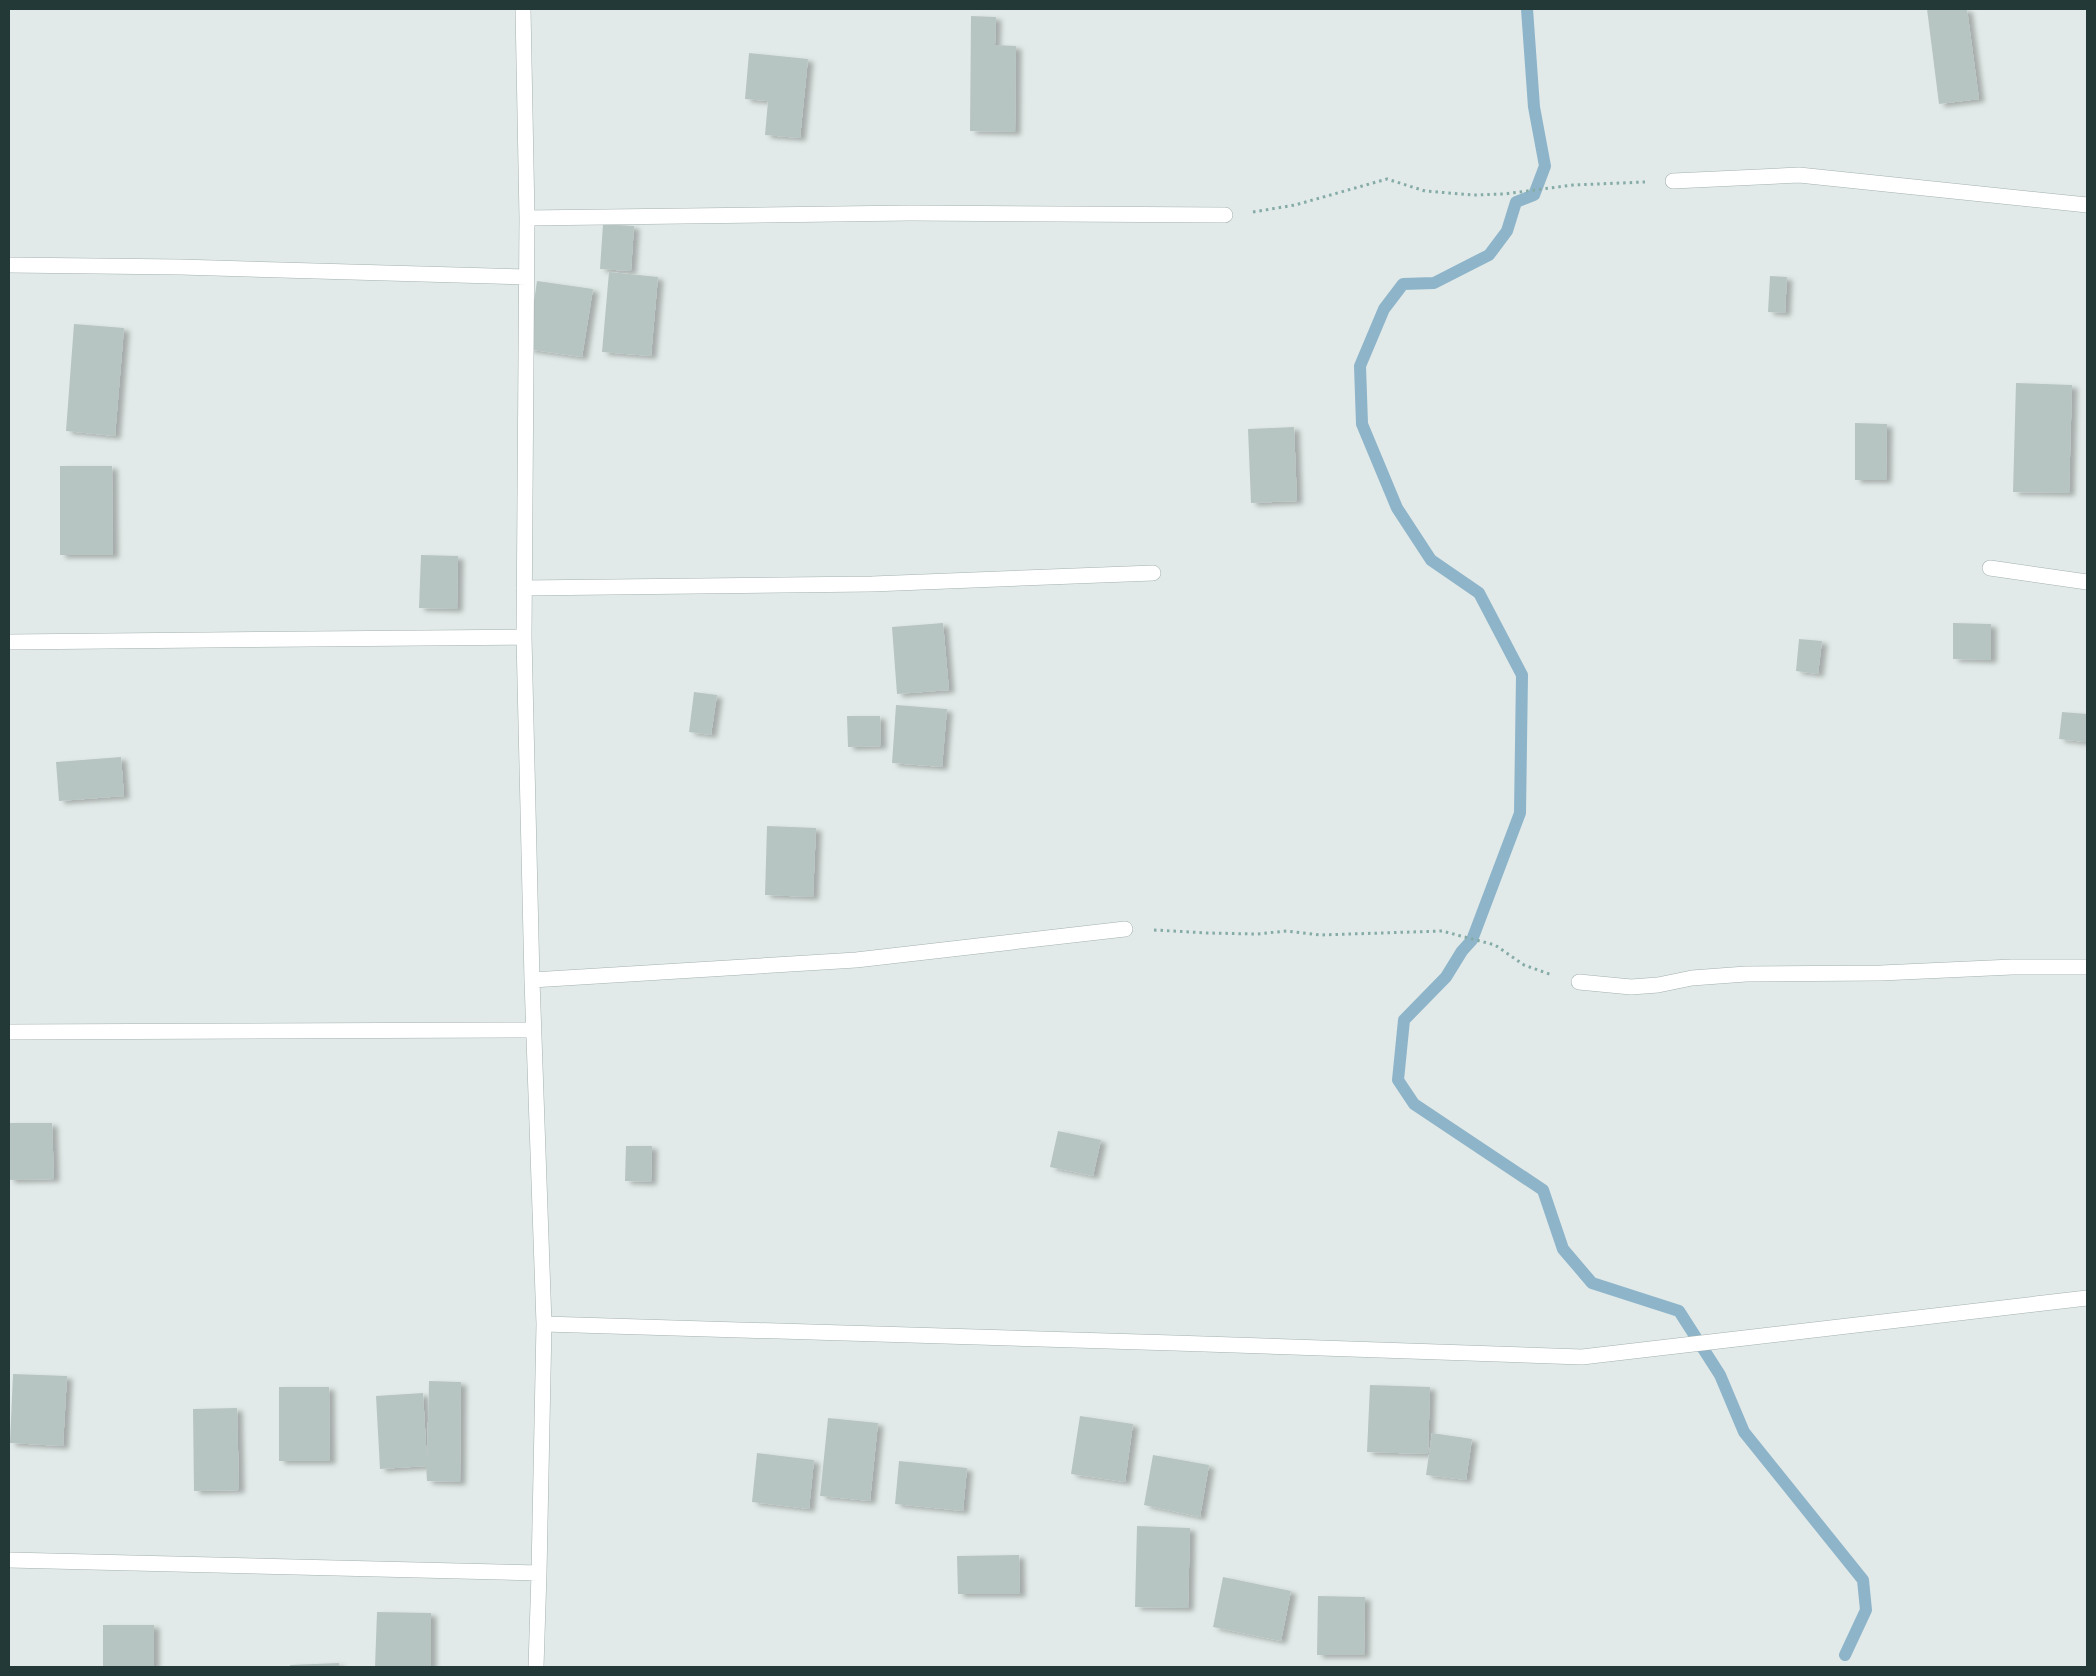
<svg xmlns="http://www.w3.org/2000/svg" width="2096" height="1676" font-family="'Titillium Web',sans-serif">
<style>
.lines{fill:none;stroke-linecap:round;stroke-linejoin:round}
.stream{stroke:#8eb4ca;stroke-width:12}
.building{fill:#b7c5c2;filter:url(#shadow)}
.street-casing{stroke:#a4b1b0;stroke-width:16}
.path{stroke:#85aba7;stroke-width:3;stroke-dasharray:2.5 4;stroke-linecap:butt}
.street{stroke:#fff;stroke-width:15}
</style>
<defs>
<filter id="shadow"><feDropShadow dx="5.5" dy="3" stdDeviation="2.5" flood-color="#0004"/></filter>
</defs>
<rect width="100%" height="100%" fill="#e1eae8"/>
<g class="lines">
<!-- stream -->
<path class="stream" d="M1527,9l7,98 11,59 -11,29 -18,7 -9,29 -18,24 -55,28 -31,1 -19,25 -24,57 2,58 35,84 34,52 48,33 43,82 -2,138 -48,127 -10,11 -16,26 -42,43 -6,60 16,24 129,86 20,59 29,34 87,28 41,64 24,57 119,148 3,30 -21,45"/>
</g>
<!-- building -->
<path class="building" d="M1927,9h40l12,90 -40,5z
M971,16l25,1 -1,28 21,1 -1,86 -45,-1z
M749,53l59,6 -8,79 -35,-3 3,-34 -23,-2z
M603,224l31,2 -3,45 -31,-2z
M609,272l49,5 -7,79 -49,-4z
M1770,276l17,1 -2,36 -17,-1z
M537,281l56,8 -11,68 -55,-8z
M74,324l50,4 -9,108 -49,-5z
M2016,383l56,2 -3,108 -56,-1z
M1855,423l32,1 -1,56h-31z
M1294,427l3,74 -46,2 -3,-74z
M60,466h52l1,89h-53z
M421,555l37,1 -1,53 -38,-1z
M943,623l6,67 -52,4 -5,-67z
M1953,623l38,1v36l-38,-1z
M1799,639l23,2 -4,33 -22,-3z
M694,692l23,3 -6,40 -22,-3z
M896,705l51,4 -5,58 -50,-4z
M2062,712l25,2 -2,28 -26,-3z
M847,716h33l1,30 -33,1z
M121,757l3,39 -65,5 -3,-39z
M767,826l49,2 -3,69 -48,-2z
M9,1123h43l2,56 -45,1z
M1058,1131l43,9 -8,36 -43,-9z
M626,1146h26l-1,36 -26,-1z
M13,1374l54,2 -4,70 -53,-3z
M429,1381l32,1 -1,100 -33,-1 -1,-15 -46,3 -4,-73 47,-3 4,69z
M1370,1385l60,2 -2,67 -61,-2z
M279,1387h50l1,74h-51z
M237,1408l2,82 -45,1 -1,-82z
M1080,1416l53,8 -8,58 -54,-8z
M828,1418l50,5 -8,78 -50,-5z
M1432,1433l40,6 -6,41 -40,-5z
M757,1453l57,7 -5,49 -57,-7z
M1153,1455l56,10 -9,52 -56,-12z
M899,1461l68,7 -4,43 -68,-7z
M1137,1526l53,2 -2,80 -53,-1z
M1019,1555l1,39h-62l-1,-38z
M1223,1577l68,14 -10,50 -68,-14z
M1318,1596l47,1 -1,58h-47z
M377,1612l54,1v54h-56z
M103,1625h51v42h-51z
M339,1663v4h-49v-2z"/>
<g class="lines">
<!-- street casing -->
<g class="street-casing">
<path id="street" d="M523,9l4,209 -3,419 8,343 12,344 -5,249 -3,94
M1673,181l126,-6 288,30
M527,218l383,-5 315,2
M9,265l171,2 346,10
M1990,568l97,14
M524,588l348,-4 281,-11
M9,642l515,-5
M532,980l324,-20 269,-31
M1579,982l52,5 27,-2 34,-7 54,-4 135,-1 131,-6h75
M9,1032l525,-2
M544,1324l630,19 408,14 505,-59
M9,1560l530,13"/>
</g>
<!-- path -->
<path class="path" d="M1253,212l42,-7 92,-26 38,12 48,4 31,-1 69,-9 72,-3
M1154,930l53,3 50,1 30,-3 33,4 122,-4 53,14 29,20 28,10"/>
<!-- street -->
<use href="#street" class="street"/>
</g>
<!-- border -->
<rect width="2096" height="1676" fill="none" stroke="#233938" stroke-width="20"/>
</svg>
